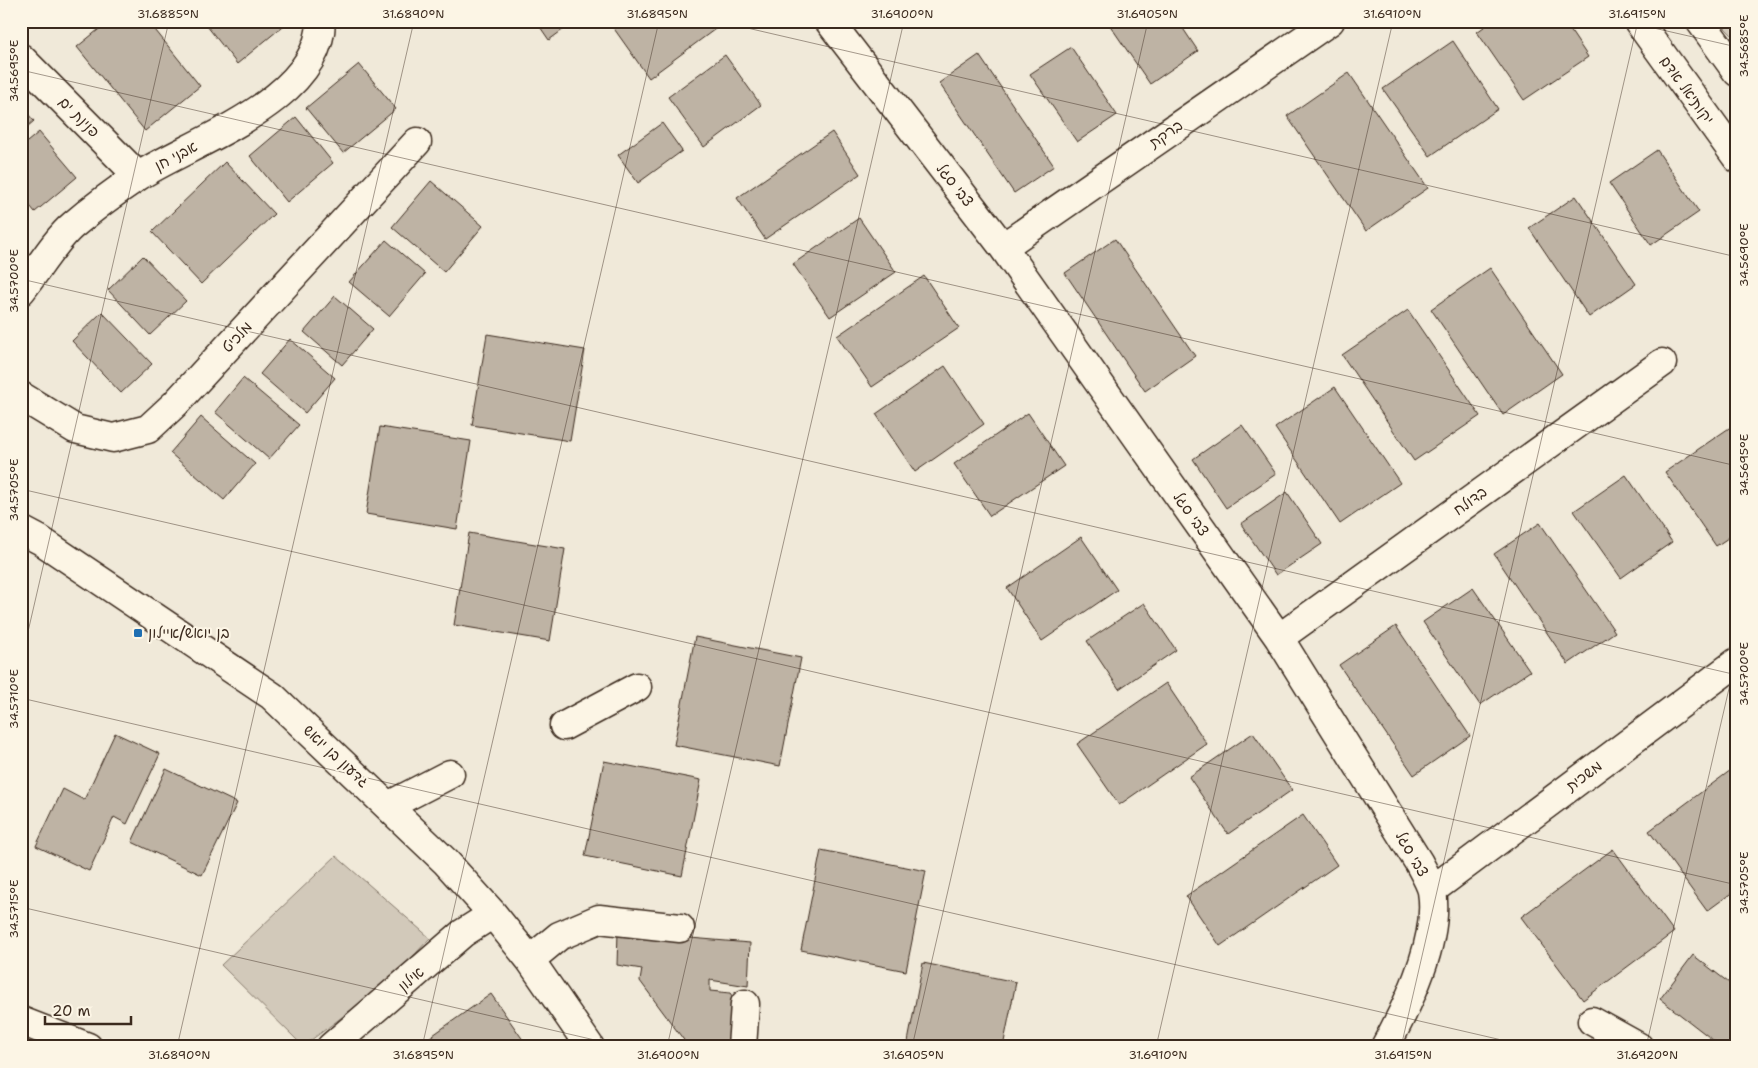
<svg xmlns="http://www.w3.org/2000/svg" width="1758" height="1068" font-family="'Shantell Sans','Playpen Sans Hebrew',sans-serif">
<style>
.green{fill:#d2c9ba;stroke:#867a6c}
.building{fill:#beb3a4;stroke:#3b2a1e}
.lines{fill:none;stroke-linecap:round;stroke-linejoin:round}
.minor-casing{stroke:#3b2a1e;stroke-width:31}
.major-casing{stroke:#3b2a1e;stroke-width:31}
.minor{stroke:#fcf5e5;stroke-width:28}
.major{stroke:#fcf5e5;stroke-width:28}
.ticks{fill:none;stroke:#3b2a1e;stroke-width:1;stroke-opacity:0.45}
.poi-dot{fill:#1f6fb2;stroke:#fcf5e5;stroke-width:2}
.labels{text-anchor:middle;stroke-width:4;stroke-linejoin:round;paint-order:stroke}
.street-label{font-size:15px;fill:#3b2a1e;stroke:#fcf5e5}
.poi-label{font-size:15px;fill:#3b2a1e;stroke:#fcf5e5;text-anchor:start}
.neatline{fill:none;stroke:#3b2a1e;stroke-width:2}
.ticks-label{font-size:12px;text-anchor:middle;fill:#3b2a1e}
</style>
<rect width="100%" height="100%" fill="#f0e9d9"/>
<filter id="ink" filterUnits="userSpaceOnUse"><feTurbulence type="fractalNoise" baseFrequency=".02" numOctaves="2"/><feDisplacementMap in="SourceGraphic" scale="10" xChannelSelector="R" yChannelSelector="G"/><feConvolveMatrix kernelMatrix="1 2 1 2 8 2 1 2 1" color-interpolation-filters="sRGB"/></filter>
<g filter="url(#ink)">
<!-- green -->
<path class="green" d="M1718,21h19v19z
M336,856l94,82c-37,42 -82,75 -127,108l-82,-81z"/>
<!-- building -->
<path class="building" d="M109,21h39l52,65 -55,45 -68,-84z
M203,21h85v1l-51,42z
M536,21h39l-26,19z
M613,21h107l2,3 -73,54 -39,-55z
M1107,21h71l20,30 -48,33z
M1492,21h72l24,36 -64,43 -47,-68z
M1453,41l45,68 -68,47 -47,-67z
M1071,47l46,68 -40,27 -47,-68z
M725,55l36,50 -57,42 -36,-50z
M979,55l75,111 -40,27 -75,-110z
M359,64l37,45 -53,44 -37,-45z
M1349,73l79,115 -62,43 -79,-115z
M21,106l13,15 -13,11z
M296,117l37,46 -46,39 -37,-46z
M662,123l20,28 -44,32 -20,-28z
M39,132l38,45 -42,35 -14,-17v-48z
M832,132l28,42 -95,65 -28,-41z
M1657,150l42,62 -48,33 -42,-62z
M225,162l49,52 -73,70 -49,-52z
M431,181l52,45 -39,46 -52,-45z
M1576,196l60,88 -47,33 -60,-89z
M859,218l37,54 -66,45 -37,-53z
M1115,239l80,117 -50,35 -80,-118z
M386,240l39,34 -36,42 -40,-34z
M143,256l43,45 -36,34 -42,-45z
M1490,268l72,106 -59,41 -72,-106z
M924,276l35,52 -87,59 -35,-51z
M335,296l38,33 -31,36 -38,-33z
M1408,310l72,106 -66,45 -72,-106z
M102,312l50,52 -31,29 -49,-52z
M487,334l98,16 -15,91 -98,-16z
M290,339l45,39 -30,35 -45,-39z
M945,366l39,58 -69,48 -39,-58z
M243,378l56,47 -30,34 -54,-47z
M1335,387l65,96 -60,41 -65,-96z
M1028,413l36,53 -74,50 -36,-52z
M201,417l54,47 -31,36 -54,-47z
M1735,424l2,3v105l-21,14 -51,-74z
M1242,425l34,49 -50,34 -33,-49z
M380,427l91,14 -14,88 -91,-15z
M1626,475l46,67 -51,36 -47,-67z
M1287,492l35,52 -46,31 -35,-51z
M1540,523l75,109 -47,32 -74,-110z
M469,533l96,16 -15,92 -96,-16z
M1081,537l36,53 -75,51 -35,-53z
M1473,588l57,83 -50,34 -57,-83z
M1144,603l32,47 -57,39 -32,-48z
M1396,626l74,110 -56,39 -75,-110z
M695,637l106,21 -21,108 -106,-21z
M1166,683l41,61 -88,61 -42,-61z
M115,733l45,21 -33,70 -13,-7 -25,54 -53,-25 27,-57 21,11z
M1253,733l39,57 -64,44 -39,-57z
M604,761l97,19 -19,96 -97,-20z
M166,769l71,34 -35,72 -70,-33z
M1731,770l6,8v111l-30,22 -58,-80z
M1303,815l34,50 -117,81 -34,-50z
M1613,849l61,83 -91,68 -62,-83z
M821,850l105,21 -20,100 -105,-21z
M618,932l132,11 -2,43 -38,-6v11l20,2 7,10 -4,44h-44l-49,-66 2,-12 -25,-4z
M1693,955l44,34v58h-15l-62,-48z
M923,963l93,19 -13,65h-96z
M491,994l37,53h-112z"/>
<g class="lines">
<!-- minor casing -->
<g class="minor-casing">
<path id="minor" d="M829,21l174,226 276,391 140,225c4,8 11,19 13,28 8,49 -24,114 -47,156
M21,58l117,118
M1003,247l327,-226
M21,291c15,-19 35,-52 52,-66 20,-17 43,-34 64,-48 56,-36 183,-76 184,-156
M21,396l54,33 38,9 35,-9 28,-26 241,-261
M21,530l19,10 232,156 174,166 47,52 37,46 60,87
M1279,638l383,-275
M564,726l73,-39
M388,806l62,-32
M1432,890l305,-228
M530,960l29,-24 40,-17 81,9
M21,1021l67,26
M1592,1021l47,26
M331,1047l132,-114 30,-19
M742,1047l3,-43"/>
</g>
<!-- major casing -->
<g class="major-casing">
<path id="major" d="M1638,21l99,137
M1700,21l37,51"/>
</g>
<!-- minor -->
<use href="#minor" class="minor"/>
<!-- major -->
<use href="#major" class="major"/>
</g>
</g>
<!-- ticks -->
<path class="ticks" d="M717,21l1020,236M1623,21l114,26M21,70l1716,396M21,279l1716,396M21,489l1716,396M21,662l148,-641M21,698l1511,349M21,907l604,140M177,1047l237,-1026M422,1047l237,-1026M667,1047l237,-1026M912,1047l236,-1026M1156,1047l237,-1026M1401,1047l237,-1026M1646,1047l91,-393"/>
<!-- markers -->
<rect class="poi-dot" x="133" y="628" width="10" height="10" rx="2.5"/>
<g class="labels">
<!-- street labels -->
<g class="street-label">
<text transform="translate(1687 90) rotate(54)" y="5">יקותיאל אדם</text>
<text transform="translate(79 117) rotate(45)" y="5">פנינת ים</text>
<text transform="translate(1166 134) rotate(-35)" y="5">ברקת</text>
<text transform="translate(176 156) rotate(-28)" y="5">אבני חן</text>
<text transform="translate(955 185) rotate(52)" y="5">צבי סגל</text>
<text transform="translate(237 337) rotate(-47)" y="5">מלכיט</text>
<text transform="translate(1470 501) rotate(-36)" y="5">בדולח</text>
<text transform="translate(1191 514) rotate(55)" y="5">צבי סגל</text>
<text transform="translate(336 756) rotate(43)" y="5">גדעון בן יואש</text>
<text transform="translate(1584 776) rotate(-37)" y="5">משכית</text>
<text transform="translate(1412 854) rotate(60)" y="5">צבי סגל</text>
<text transform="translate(411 979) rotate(-41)" y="5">אילון</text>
</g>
<!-- poi labels -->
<g class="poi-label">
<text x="148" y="638">בן יואש/איילון</text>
</g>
</g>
<!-- margin -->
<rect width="1758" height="1068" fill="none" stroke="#fcf5e5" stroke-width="55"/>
<!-- scale -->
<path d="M45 1016v8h86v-8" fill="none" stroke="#3b2a1e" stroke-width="2.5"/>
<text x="52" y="1016" font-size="15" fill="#3b2a1e" stroke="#fcf5e5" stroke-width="4" paint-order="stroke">20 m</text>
<rect x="28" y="28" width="1702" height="1012" class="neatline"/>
<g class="ticks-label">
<text x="168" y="18">31.6885°N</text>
<text x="413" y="18">31.6890°N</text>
<text x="657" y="18">31.6895°N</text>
<text x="902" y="18">31.6900°N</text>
<text x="1147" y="18">31.6905°N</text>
<text x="1392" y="18">31.6910°N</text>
<text x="1637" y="18">31.6915°N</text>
<text transform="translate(1744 46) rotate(-90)" y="4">34.5685°E</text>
<text transform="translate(14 71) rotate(-90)" y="4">34.5695°E</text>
<text transform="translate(1744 255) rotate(-90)" y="4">34.5690°E</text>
<text transform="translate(14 281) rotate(-90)" y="4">34.5700°E</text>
<text transform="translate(1744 465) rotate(-90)" y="4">34.5695°E</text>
<text transform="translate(14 490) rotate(-90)" y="4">34.5705°E</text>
<text transform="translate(1744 674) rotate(-90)" y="4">34.5700°E</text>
<text transform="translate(14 699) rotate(-90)" y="4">34.5710°E</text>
<text transform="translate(1744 883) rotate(-90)" y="4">34.5705°E</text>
<text transform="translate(14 909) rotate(-90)" y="4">34.5715°E</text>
<text x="179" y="1059">31.6890°N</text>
<text x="423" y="1059">31.6895°N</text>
<text x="668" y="1059">31.6900°N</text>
<text x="913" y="1059">31.6905°N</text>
<text x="1158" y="1059">31.6910°N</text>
<text x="1403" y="1059">31.6915°N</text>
<text x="1647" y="1059">31.6920°N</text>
</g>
</svg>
